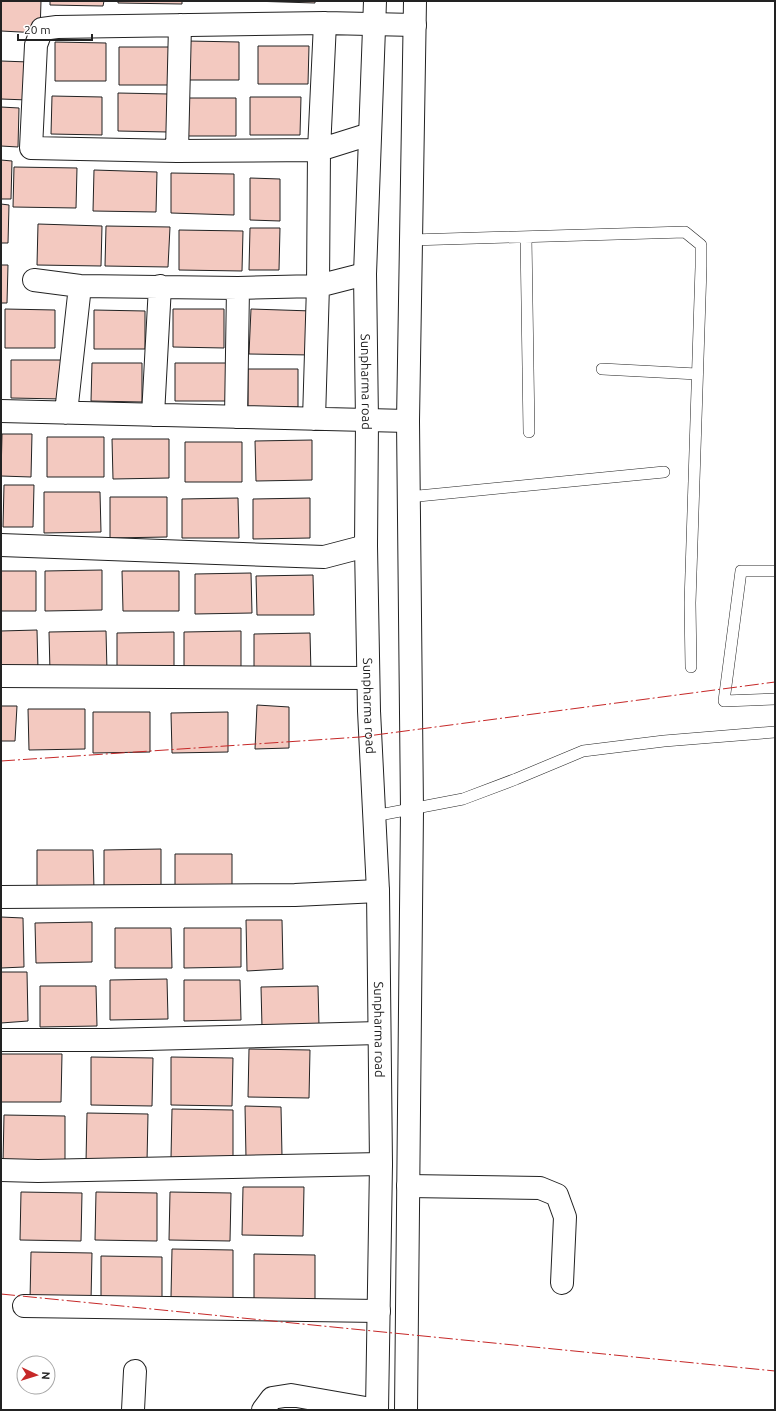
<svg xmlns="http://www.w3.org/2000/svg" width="776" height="1411" font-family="Ubuntu,sans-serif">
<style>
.building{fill:#f3c9c0;stroke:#222}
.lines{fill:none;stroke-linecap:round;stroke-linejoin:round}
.lane-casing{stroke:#222;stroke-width:12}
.street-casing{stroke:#222;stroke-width:24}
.secondary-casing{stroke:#222;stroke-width:24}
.lane{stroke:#fff;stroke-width:11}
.street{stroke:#fff;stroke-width:22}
.secondary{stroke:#fff;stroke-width:22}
.power{stroke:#c62828;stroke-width:1;stroke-dasharray:14 3 2 3;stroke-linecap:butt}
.labels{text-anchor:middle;stroke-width:3;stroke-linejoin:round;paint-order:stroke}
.street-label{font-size:13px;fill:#222;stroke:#fff}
</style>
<rect width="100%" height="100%" fill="#fff"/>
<!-- building -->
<path class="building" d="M1,1h40l-1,32 -39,-2z
M50,1h54l-1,5 -53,-1z
M118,1h64v3l-64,-1z
M251,1h64v2z
M188,41l51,1v38h-51z
M55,42l51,1v38h-51z
M258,46h51l-1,38h-50z
M119,47h51v38h-51z
M1,61l28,1 -1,38 -27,-1z
M118,93l51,1 -1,38 -50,-1z
M52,96l50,1v38l-51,-1z
M250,97h51l-1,38h-50z
M186,98h50v38h-51z
M1,107l18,1 -1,39 -17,-1z
M1,160l11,1 -1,38h-10z
M14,167l63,1 -1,40 -63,-1z
M94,170l63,2 -1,40 -63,-1z
M171,173l63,1v41l-63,-2z
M250,178l30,1v42l-30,-1z
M1,204l8,1 -1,38h-7z
M38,224l64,2 -1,40 -64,-1z
M106,226l64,1 -2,40 -63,-1z
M250,228h30l-1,42h-30z
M179,230l64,1 -1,40 -63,-1z
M1,265h7l-1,38h-6z
M5,309l50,1v38h-50z
M173,309h51v39l-51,-1z
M251,309l61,2 -1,44 -62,-1z
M94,310l51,1v38h-51z
M11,360h51v39l-51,-1z
M92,363h50v39l-51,-1z
M175,363h51v38h-51z
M248,369h50v38h-50z
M2,434h30l-1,43 -30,-1z
M47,437h57v40h-57z
M112,439h57v39l-56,1z
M312,440v40l-56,1 -1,-40z
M185,442h57v40h-57z
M4,485h30l-1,42h-30z
M44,492h56l1,40 -57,1z
M110,497h57v40l-57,1z
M238,498l1,40h-57v-39z
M310,498v40l-57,1v-40z
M102,570v40l-57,1v-40z
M1,571h35v40h-35z
M122,571h57v40h-56z
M251,573l1,40 -57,1v-40z
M313,575l1,40h-57l-1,-39z
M37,630l1,40 -37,1v-40z
M106,631l1,40 -57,1 -1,-40z
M241,631v40l-57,1v-40z
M174,632v40l-57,1v-40z
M310,633l1,40 -57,1v-40z
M257,705l32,2v41l-34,1z
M1,706h16l-2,35h-14z
M28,709h57v40l-56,1z
M93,712h57v40l-57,1z
M228,712v40l-56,1 -1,-40z
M161,849v40l-57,1v-40z
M37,850h56l1,40h-57z
M175,854h57v40h-57z
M1,917l22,1 1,49 -23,1z
M246,920h36l1,49 -36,2z
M92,922v40l-56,1 -1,-40z
M115,928h56l1,40h-57z
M184,928h57v39l-57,1z
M1,972h26l1,49 -27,2z
M167,979l1,40 -58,1v-40z
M184,980h56l1,40 -57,1z
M40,986h56l1,40 -57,1z
M318,986l1,40 -57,1 -1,-40z
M249,1049l61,1 -1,48 -61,-1z
M1,1054h61l-1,48h-60z
M91,1057l62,1 -1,48 -61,-1z
M171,1057l62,1 -1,48 -61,-1z
M245,1106l36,1 1,49 -36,2z
M172,1109l61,1v48h-62z
M87,1113l61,1 -1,48h-61z
M4,1115l61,1v48l-62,-1z
M243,1187h61l-1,49 -61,-1z
M21,1192l61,1 -1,48 -61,-1z
M96,1192l61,1v48l-62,-1z
M170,1192l61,1 -1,48 -61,-1z
M172,1249l61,1v48l-62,-1z
M31,1252l61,1 -1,48 -61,-1z
M254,1254l61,1v48l-61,-1z
M101,1256l61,1v48l-61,-1z"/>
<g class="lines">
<!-- lane casing -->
<g class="lane-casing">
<path id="lane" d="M526,237l3,195
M411,240l274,-8 16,13v22l-11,336 1,64
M602,369l95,5
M408,497l256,-25
M775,571h-34l-17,130 51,-2
M374,816l89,-17 53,-20 67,-28 81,-10 111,-9"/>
</g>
<!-- street casing -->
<g class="street-casing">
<path id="street" d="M370,134l-51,16 -142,1 -146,-3 5,-103 6,-16 15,-2 268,-4 90,2
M177,151l3,-126
M34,280l46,6 158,2 80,-2 47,-12
M1,411l407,10
M66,413l14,-127
M153,415l7,-129
M236,417l2,-129
M314,419l4,-133 1,-136 6,-127
M1,545l323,12 42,-11
M1,676l367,2
M1,897l294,-2 83,-4
M1,1040h106l272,-7
M1,1170l37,1 343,-7
M408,1186l132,2 17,7 8,22 -3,66
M24,1306l355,5
M133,1410l2,-39
M263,1410l9,-12 19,-3 86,15"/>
</g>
<!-- secondary casing -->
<g class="secondary-casing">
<g id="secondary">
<path id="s1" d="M375,1l-10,273 2,147 -1,125 3,165 9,180 3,273 -4,246"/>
<path d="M406,1410l6,-600 -4,-389 7,-420"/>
</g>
</g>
<!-- lane -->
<use href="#lane" class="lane"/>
<!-- street -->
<use href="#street" class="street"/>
<!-- secondary -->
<use href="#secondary" class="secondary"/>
<!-- power -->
<path class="power" d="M1,761l359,-24 415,-55
M1,1294l774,77"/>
</g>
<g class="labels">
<!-- street labels -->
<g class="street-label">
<text dy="5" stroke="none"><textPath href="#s1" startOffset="381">Sunpharma road</textPath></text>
<text dy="5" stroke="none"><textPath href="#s1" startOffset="705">Sunpharma road</textPath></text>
<text dy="5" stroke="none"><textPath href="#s1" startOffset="1029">Sunpharma road</textPath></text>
</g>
</g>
<!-- border -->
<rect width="776" height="1411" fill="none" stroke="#222222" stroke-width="4"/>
<!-- north arrow -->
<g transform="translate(36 1375) rotate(94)"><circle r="19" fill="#ffffff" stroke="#a7a7a7"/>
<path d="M0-3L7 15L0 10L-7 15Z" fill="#c62828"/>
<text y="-6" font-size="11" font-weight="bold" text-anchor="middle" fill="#222222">N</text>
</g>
<!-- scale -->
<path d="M18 34v6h74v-6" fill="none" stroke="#222222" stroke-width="2"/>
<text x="24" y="34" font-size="12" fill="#222222" stroke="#ffffff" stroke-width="3" paint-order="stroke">20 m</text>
</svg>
